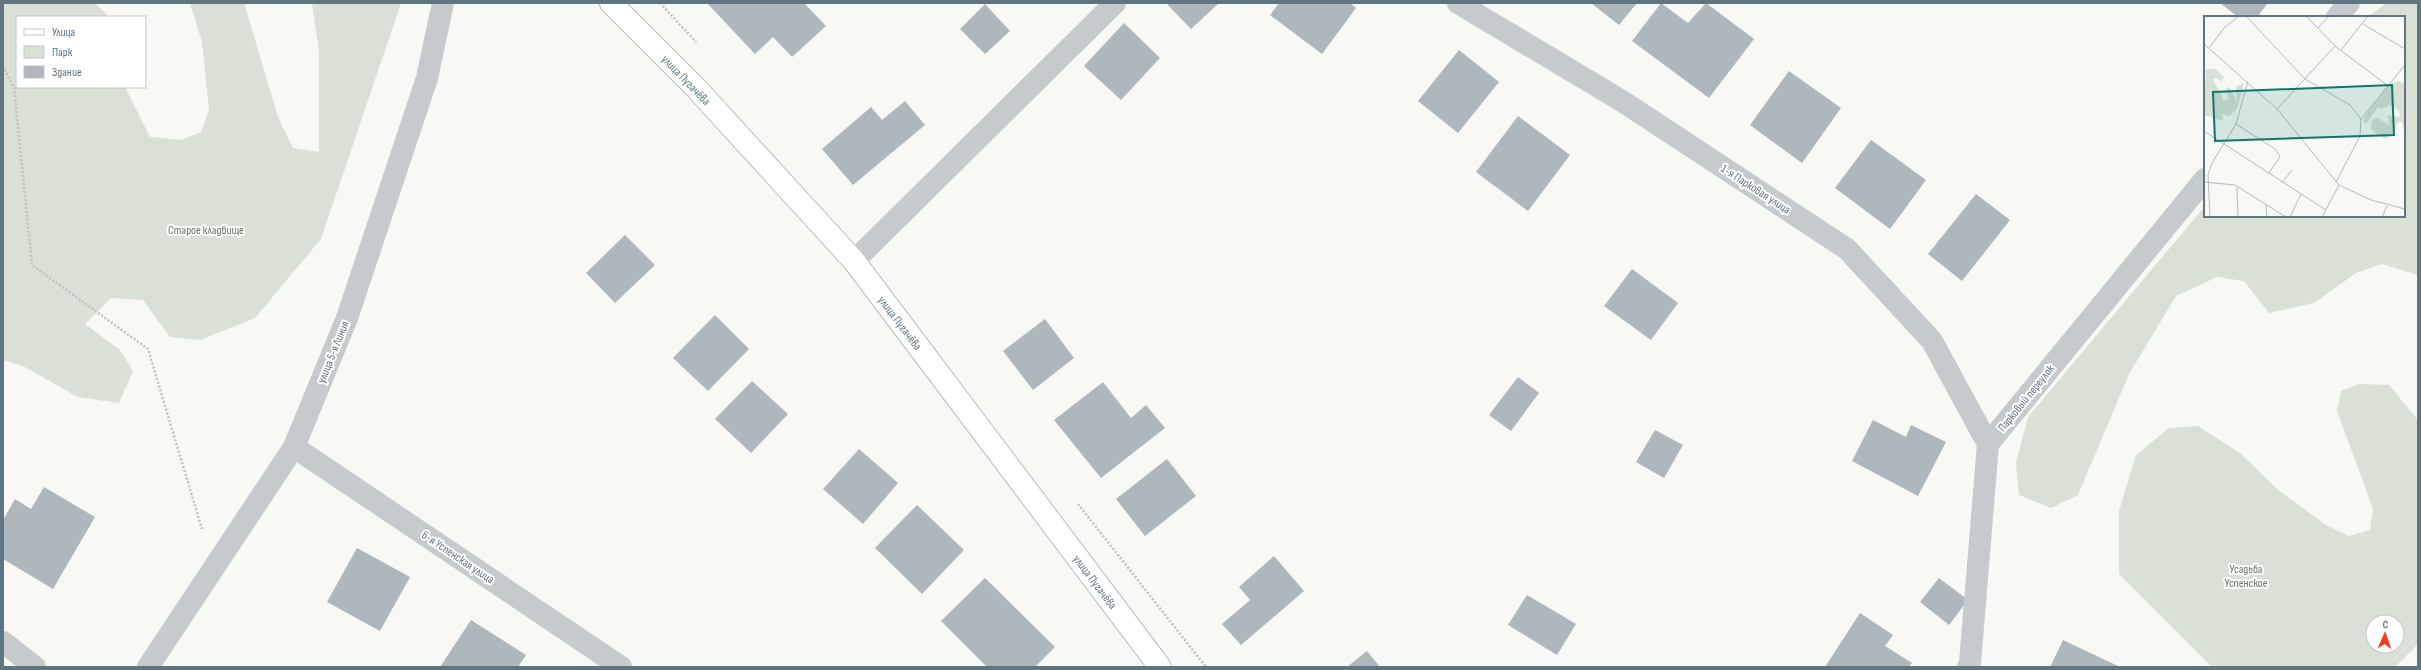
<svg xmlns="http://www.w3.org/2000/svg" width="2421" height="670" font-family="'Sofia Sans Condensed',sans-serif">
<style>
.green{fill:#d9e0d5;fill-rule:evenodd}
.building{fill:#adb7bc}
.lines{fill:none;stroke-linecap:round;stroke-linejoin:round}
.secondary-casing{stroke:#b7bdc1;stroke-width:24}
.path{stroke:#bec1c3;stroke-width:2.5;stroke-dasharray:2 2;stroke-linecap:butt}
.street{stroke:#c5cacd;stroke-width:22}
.secondary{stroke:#fff;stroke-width:22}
.labels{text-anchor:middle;stroke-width:4;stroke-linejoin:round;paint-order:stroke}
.street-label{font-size:12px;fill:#607582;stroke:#fff}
.park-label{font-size:12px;fill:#667a5f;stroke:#fff}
.inset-road{fill:none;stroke:#b2bcbf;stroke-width:1}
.view{fill:#0f766e;fill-opacity:0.15;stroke:#0f766e;stroke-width:2}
.inset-edge{fill:none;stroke:#607582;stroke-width:2}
</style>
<rect width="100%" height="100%" fill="#f8f8f4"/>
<!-- green -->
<path class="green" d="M3,3h92l14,14h-92v70h108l25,50 32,3 19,-8 8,-23 -7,-67 -12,-39h54l34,114 15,31 26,4v-100l-7,-49h89l-80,236 -66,79 -55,22 -30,-3 -27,-37 -32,-2 -26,26 35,26 13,21 -14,32 -41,-6 -55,-31 -20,-6z
M2387,3h31v272l-36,-11 -26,9 -42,30 -45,10 -25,-32 -27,-4 -41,19 -47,78 -51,121 -27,13 -32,-13 -3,-32 12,-46 177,-211v10h199v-199h-37z
M2360,384l29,1 29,35v224l-23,23h-183l-93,-93v-63l17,-56 33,-27 29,-2 43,28 35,34 50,37 23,11 21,-6 3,-21 -36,-98 4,-20zM2373,622h24v24h-24z"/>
<!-- building -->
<path class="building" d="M707,3h97l22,23 -34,31 -19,-20 -18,17z
M1166,3h53l-28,26z
M1279,3h71l6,5 -34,46 -52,-39z
M1591,3h46l-18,22z
M1661,3l27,20 18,-20 48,36 -45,59 -77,-57z
M2220,3h48l-11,14h-19z
M985,4l25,27 -25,23 -25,-25z
M1124,23l36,35 -39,42 -37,-34z
M1459,50l40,32 -41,51 -40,-32z
M1789,71l52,37 -39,55 -52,-38z
M905,101l20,24 -72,60 -31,-36 49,-42 11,13z
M1518,116l52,39 -42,56 -52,-39z
M1871,140l55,40 -36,49 -55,-41z
M1976,194l34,26 -48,61 -34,-27z
M625,235l30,30 -40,38 -29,-30z
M1632,269l46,34 -27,37 -47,-34z
M715,315l34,34 -41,42 -35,-33z
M1045,319l29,39 -41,32 -30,-39z
M1518,377l21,16 -28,38 -22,-16z
M752,381l36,33 -37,39 -36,-34z
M1103,382l28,36 15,-13 19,23 -64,50 -47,-58z
M1873,420l33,17 5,-12 35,17 -28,54 -66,-35z
M1655,430l28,15 -19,33 -28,-16z
M859,449l39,34 -35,41 -40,-35z
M1167,459l29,37 -51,40 -29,-37z
M44,487l51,30 -42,72 -50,-30v-39l12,-21 16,10z
M917,505l47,45 -42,44 -47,-46z
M357,548l53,29 -30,54 -53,-29z
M1274,556l30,35 -63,54 -19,-21 28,-24 -11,-13z
M985,578l70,69 -20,20h-48l-46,-46z
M1939,578l29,22 -19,25 -29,-23z
M1527,595l49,29 -19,31 -49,-30z
M1860,613l33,22 -8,11 27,17 -3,4h-84z
M471,620l55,35 -8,12h-78z
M2063,640l57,27h-70z
M1367,651l13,16h-33z"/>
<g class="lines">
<!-- secondary casing -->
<g class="secondary-casing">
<path id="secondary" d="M611,3l84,84 159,174 306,406"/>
</g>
<!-- path -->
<path class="path" d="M660,3l36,39
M3,66l11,22 18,177 116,84 54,180
M1078,504l128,163"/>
<!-- street -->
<path class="street" d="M1458,3l164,98 225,148 85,92 56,103
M2337,17l12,-14
M854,261l261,-258
M294,447l327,220
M3,642l32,25
M148,667l146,-220 53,-129 80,-240 16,-75
M1968,667l2,-4 18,-219 217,-265"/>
<!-- secondary -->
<use href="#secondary" class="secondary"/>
</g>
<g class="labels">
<!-- street labels -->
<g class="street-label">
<text transform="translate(686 80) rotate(46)" y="4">улица Пугачёва</text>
<text transform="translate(1756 189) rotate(33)" y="4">1-я Парковая улица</text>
<text transform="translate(900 323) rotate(53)" y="4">улица Пугачёва</text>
<text transform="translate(333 352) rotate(-68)" y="4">улица 5-я Линия</text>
<text transform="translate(2026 398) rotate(-51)" y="4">Парковый переулок</text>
<text transform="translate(458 557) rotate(34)" y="4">6-я Успенская улица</text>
<text transform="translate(1095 582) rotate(53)" y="4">улица Пугачёва</text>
</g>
<!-- park labels -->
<g class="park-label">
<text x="206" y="234">Старое кладбище</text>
<text x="2246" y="573">Усадьба<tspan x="2246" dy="14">Успенское</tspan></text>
</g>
</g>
<!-- overview -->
<g transform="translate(2204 16)">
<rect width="201" height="201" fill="#f8f8f4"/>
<path d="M2,53h9l9,8 -3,5 -4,-4 -4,1 11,22 5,-2 -3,-11 3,-1 8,15 -1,-15 8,-4 -7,26 -8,7 -7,-2 1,7 -19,-6zM194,65l7,3v49l-3,-11h-4l-5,12 -9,5 -13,-10 1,-9 5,-2 13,7 -3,-10 10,2 3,-1 -1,-5 -9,-6 -8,4 -4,-2 -12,17 -2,-1v-6l22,-29z" fill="#d9e0d5"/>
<path class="inset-road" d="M42,0l59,63 45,26 11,14M102,0l29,30 52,39M159,8l42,25M114,12l11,-12M0,28l73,65 62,76 32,15 34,9M5,32l16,-21 14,-11M137,34l27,-34M73,93l58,-63M32,108l39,25 5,8 -12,17M0,115l122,79M0,166l31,3 51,32M132,166l24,-46 1,-17 44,-54M78,167l10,-13M33,171l1,30M62,189l1,12M6,201l-2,-42 4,-12 24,-39 12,-43M86,201l11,-23M118,201l17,-32M178,201l5,-11"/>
<path class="view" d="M188,69l2,50 -179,6 -2,-49z"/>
<rect width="201" height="201" class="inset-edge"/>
</g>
<!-- border -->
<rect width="2421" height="670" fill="none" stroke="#607582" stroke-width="8"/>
<!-- legend -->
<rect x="16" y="16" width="130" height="72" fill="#ffffff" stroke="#bfc8cd"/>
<rect x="24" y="29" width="20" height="6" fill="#ffffff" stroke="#bfc8cd"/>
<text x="52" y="36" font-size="12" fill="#607582">Улица</text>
<rect x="24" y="46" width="20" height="12" fill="#d9e0d5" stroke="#bfc8cd"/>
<text x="52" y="56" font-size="12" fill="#607582">Парк</text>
<rect x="24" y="66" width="20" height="12" fill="#adb7bc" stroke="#bfc8cd"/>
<text x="52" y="76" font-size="12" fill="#607582">Здание</text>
<!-- north arrow -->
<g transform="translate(2385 634) rotate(2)"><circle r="19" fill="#ffffff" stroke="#bfc8cd"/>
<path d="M0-3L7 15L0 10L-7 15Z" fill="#f33f19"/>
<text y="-6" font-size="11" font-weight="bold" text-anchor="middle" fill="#607582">С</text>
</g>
</svg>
